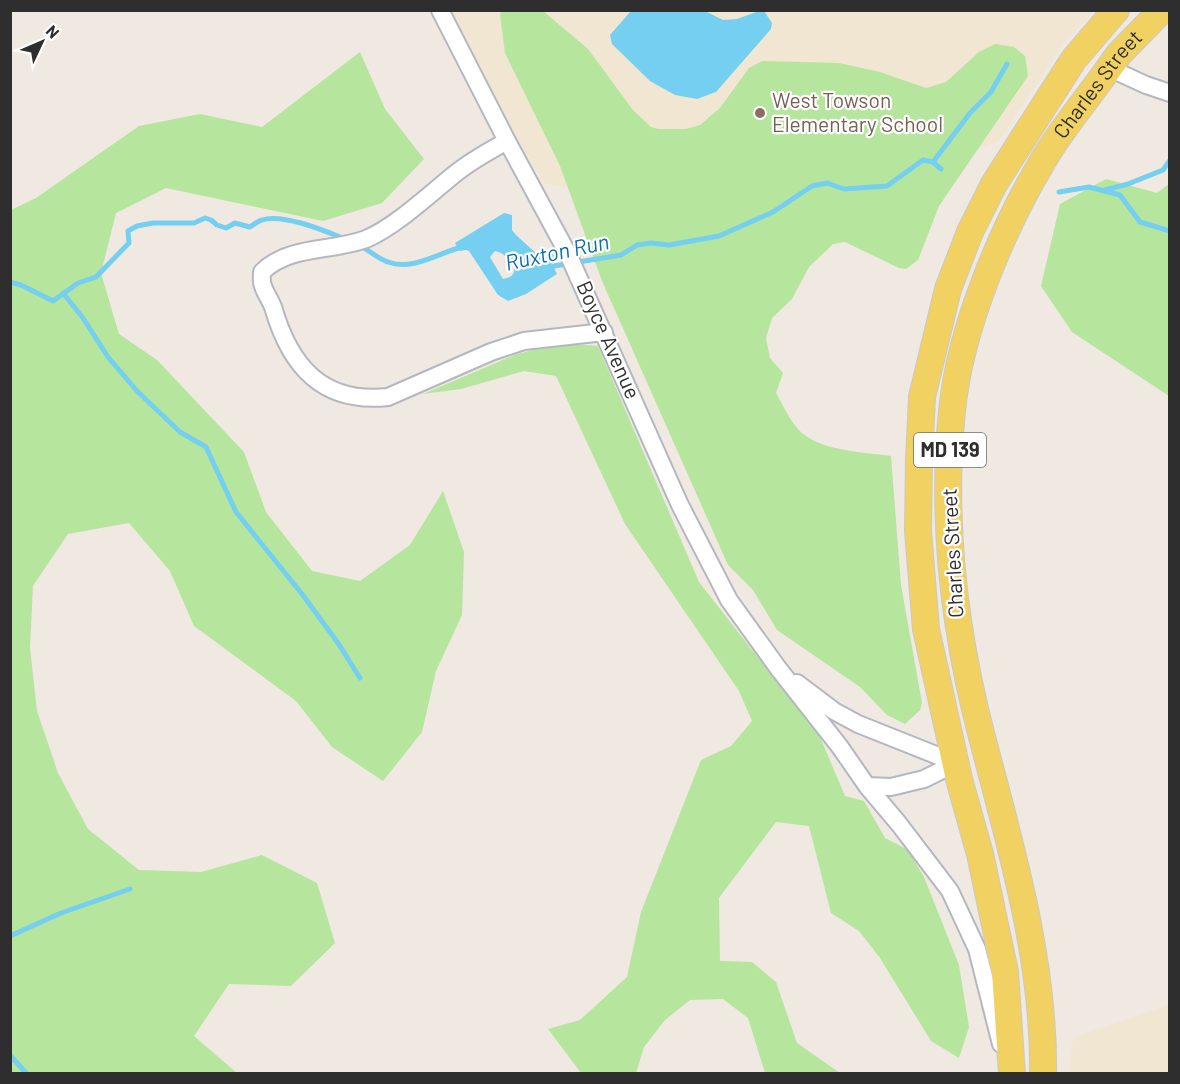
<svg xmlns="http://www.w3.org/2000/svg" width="1180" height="1084" font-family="Barlow,sans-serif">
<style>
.education{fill:#f0e6d1}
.green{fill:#b6e59e}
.water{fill:#75cff0;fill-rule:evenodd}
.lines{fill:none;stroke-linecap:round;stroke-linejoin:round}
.stream{stroke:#75cff0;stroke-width:5}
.street-casing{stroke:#b4b7c1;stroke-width:20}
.primary-casing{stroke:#c9c9c9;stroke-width:28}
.street{stroke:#fff;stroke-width:16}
.primary{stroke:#f2d163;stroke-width:26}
.education-dot{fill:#8d6e63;stroke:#fff;stroke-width:2}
.labels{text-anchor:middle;stroke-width:4.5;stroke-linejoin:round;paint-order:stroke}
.shield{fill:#fff;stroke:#6d6d6d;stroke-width:1.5}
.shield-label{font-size:20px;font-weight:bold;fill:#2e2e2e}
.street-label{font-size:21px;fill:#2e2e2e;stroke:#fff}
.education-label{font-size:21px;fill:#785e54;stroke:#fff;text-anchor:start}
.water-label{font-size:22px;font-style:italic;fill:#0d6fa3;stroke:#fff}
</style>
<rect width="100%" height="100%" fill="#efe9e1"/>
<!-- education -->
<path class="education" d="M441,11h653l-27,28 -69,103 -83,27 -312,24 -58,-9z
M1169,1005v68l-100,1 4,-36z"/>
<!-- green -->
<path class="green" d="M502,10l41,1 45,38 45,61 18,17 7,2h28l14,-4 20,-17 29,-40 13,-7 77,2 41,9 46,16 20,-6 33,-30 16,-8 19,3 11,9 3,20 -89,130 -21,54 -12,9 -7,-1 -54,-26 -12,2 -24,23 -17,32 -20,19 -6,20 4,20 13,15 -7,20c7,12 13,26 22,36 19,22 65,23 93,27l10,129 21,118 -2,7 -15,14 -18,-9 -27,-28 -83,-57 -24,-40 -25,-25 -126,-284 -42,-115 -55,-113 -5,-39z
M360,52l25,57 39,50 -42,44 -59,18 -157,-33 -50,25 -15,60 18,61 38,26 87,92 22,60 46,59 48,10 50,-36 33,-54 21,61 -2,63 -26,56 -14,61 -39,49 -51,-34 -36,-46 -102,-75 -24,-55 -41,-48 -61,11 -35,52 -3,62 7,63 21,62 30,56 51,41 62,2 61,-17 55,28 18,60 -44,43 -62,-2 -35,52 43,37h-226v-863l25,-12 103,-72 61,-12 62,13z
M1106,179l51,14 12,-9v212l-97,-64 -31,-46 19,-82z
M562,343l36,3 101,236 121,155 25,59 19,5 21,37 23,12 16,27 35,88 10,62 -10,31 -28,-17 -51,-83 -21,-27 -28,-18 -22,-87 -33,-4 -57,76 1,63 32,1 24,20 21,61 43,30h-75l-17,-55 -25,-19 -33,1 -25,20 -21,27 -8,26h-55l-33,-44 32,-9 47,-43 14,-65 60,-152 30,-14 21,-25 -13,-30 -114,-167 -69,-148 -32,-5 -63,18 -38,5 94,-40z"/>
<!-- water -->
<path class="water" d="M631,11h74l18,9 14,-1 22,-8h5l8,12 -1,6 -55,63 -19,7 -22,-4 -25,-14 -38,-37 -2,-9z
M504,213l8,2v15l4,5 22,20 11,3 8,16 -31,20 -18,7 -10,-6 -29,-44 -3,-1 -7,1 -4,-8zM495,251c15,3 30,25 8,28l-13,-22z"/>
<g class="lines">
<!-- stream -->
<path class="stream" d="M933,162l37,-49 21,-21 16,-28
M1105,190l23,-6 35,-14 7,-10
M1059,192l30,-5 31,8 20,27 30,9
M359,245c10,5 19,14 29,17 25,9 50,-9 74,-15
M552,256l1,10
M548,267l73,-12 16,-10 14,-2 18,2 50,-9 54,-24 39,-26 15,-3 17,6 43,-3 36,-26 10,2 8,7
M10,282l11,3 32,16 25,-18 18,-6 33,-34 -1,-12 9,-5 16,-3h41l11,-5 6,2 6,5 9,3 9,-5 15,4c3,-2 8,-6 12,-7 21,-7 63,11 83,19
M63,293l20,25 25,39 29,34 43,41 26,15 30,65 66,82 36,49 22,35
M10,936l51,-23 69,-24
M10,1055l17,19"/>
<!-- street casing -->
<g class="street-casing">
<path id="street" d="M440,10l67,131 61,113 112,251 49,95 49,68 62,79 27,39 32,38 51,67 27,58 24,95
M1109,68l37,17 24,8
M507,141c-18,10 -35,19 -51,32 -25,20 -61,54 -90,66 -34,13 -77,6 -104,33 0,4 -1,10 1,14 2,7 7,13 10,21 17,59 49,97 115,90l103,-45 33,-11 80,-9
M797,683l37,28 24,13 98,39
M867,786l24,1 33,-8 32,-16"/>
</g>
<!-- primary casing -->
<g class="primary-casing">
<g id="primary">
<path d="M1012,1074l-7,-102 -25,-118 -21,-75 -33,-150 -8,-98 1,-71 3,-63 26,-108 22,-57 24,-48 80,-125 42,-49"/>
<path id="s1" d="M1043,1074c2,-111 -32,-227 -60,-333 -29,-109 -42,-218 -31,-330 8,-83 50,-182 92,-252 19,-32 44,-61 65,-91l10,-14 43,-44"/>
</g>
</g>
<!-- street -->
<use href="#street" class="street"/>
<!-- primary -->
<use href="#primary" class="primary"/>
</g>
<!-- markers -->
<circle class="education-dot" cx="760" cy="113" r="6"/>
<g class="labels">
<!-- shield labels -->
<rect class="shield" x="914" y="433" width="72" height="34" rx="4.5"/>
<g class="shield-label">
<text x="950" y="457">MD 139</text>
</g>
<!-- street labels -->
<g class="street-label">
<text dy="7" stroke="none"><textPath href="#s1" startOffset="1035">Charles Street</textPath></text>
<text transform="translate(608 340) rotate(66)" y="7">Boyce Avenue</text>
<text transform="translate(953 553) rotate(-93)" y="7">Charles Street</text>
</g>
<!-- education labels -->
<g class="education-label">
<text x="772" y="108">West Towson<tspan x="772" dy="24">Elementary School</tspan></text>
</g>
<!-- water labels -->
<g class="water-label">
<text transform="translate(557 252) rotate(-12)" y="8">Ruxton Run</text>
</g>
</g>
<!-- border -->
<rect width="1180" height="1084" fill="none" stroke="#2e2e2e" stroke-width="24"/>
<!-- north arrow -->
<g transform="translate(42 42) rotate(46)" stroke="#ffffff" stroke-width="4.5" paint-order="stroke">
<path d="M0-4.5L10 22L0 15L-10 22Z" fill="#2e2e2e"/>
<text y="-9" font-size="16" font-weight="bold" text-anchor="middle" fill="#2e2e2e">N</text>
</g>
</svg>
